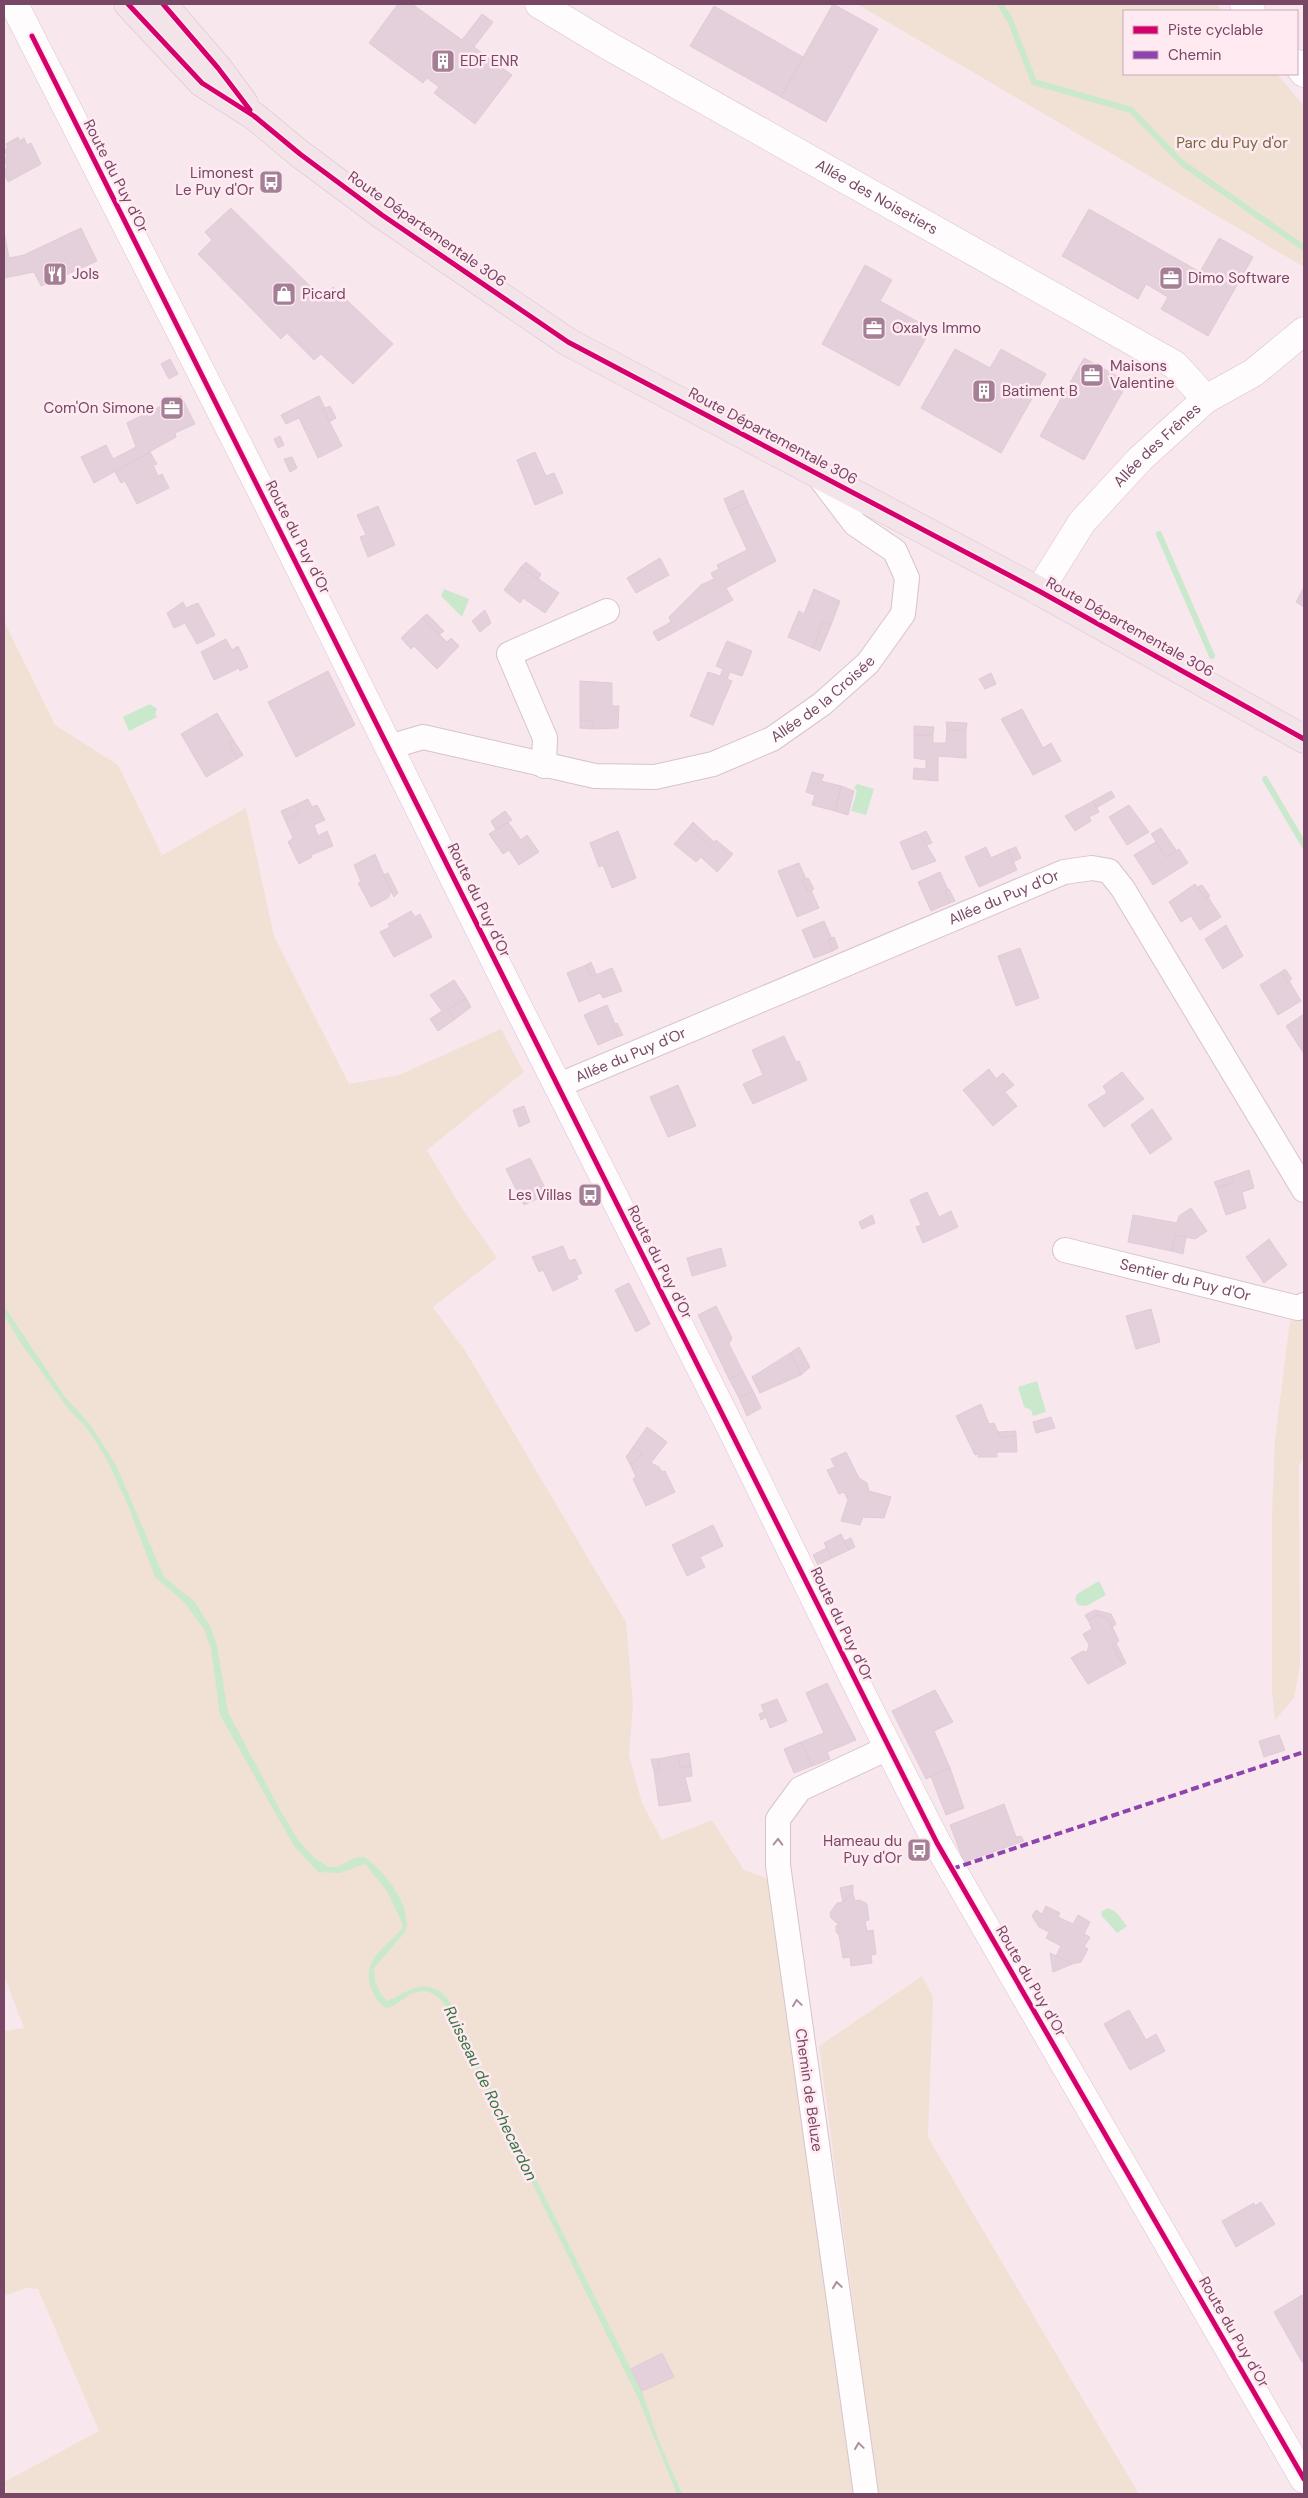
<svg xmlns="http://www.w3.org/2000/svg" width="1308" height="2498" font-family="'DM Sans',sans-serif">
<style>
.green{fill:#f1e1d5}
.water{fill:#c9e8cc}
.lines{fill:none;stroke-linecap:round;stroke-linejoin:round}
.stream{stroke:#c9e8cc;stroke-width:6}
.building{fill:#e4d0da;stroke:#e1cad6}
.minor-casing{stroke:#d7c3cd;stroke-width:26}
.tertiary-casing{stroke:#d7c3cd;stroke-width:29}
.secondary-casing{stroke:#d8c5cf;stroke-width:29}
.primary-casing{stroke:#d7c4ce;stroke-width:29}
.minor{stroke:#fefcfc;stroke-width:24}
.tertiary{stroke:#fefcfc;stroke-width:28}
.secondary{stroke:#fefcfc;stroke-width:28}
.primary{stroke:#f3e4e9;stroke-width:28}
.quiet{stroke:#8e44ad;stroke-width:4;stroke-dasharray:8 4;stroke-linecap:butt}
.cycleway-casing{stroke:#ffeaf2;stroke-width:8}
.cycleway{stroke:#d6006c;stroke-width:5}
.oneway{stroke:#ad8fa1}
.labels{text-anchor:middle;stroke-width:5;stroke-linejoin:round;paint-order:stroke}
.poi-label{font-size:15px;fill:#774765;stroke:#ffeaf2;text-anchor:start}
.park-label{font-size:15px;fill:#78683c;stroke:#ffeaf2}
.street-label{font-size:15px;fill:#774765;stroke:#ffeaf2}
.water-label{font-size:16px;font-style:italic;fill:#377643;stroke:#ffeaf2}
</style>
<rect width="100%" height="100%" fill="#f8e8ee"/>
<!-- green -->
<path class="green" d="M857,4h359l7,7h-99v63h153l27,32v161z
M4,621l51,104 63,40 44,90 84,-47 28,128 75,148 50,-9 102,-46 23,43 -97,78 31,52 39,56 -64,49 33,45 160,270 7,83 -4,50 13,48 20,37 50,-20 32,50 25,9 89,615h-851l-3,-12 95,-51 -61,-142 -12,-1 -22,8v-265l20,-3 -20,-52z
M1304,1310v148l-5,7 1,200 -6,33 -19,22 -3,-26v-181l3,-74 15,-118z
M922,1976l11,21 -5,140 211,357h-261l-59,-448z"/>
<!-- water -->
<path class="water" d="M444,589l25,10 -7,18 -21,-21z
M150,704l7,5 -2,5 2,3 -28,14 -6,-14z
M857,784l17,5 -8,26 -15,-4 6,-20 -3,-3z
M4,1306l61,91 25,27 27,43 47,110 31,25 16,26 6,18 11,66 51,96 19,32 16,18 15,9h8l18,-9 10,-1c20,16 46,46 41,74l-32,37 1,13 6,13 6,7c10,-4 21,-12 32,-14 33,-5 42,41 53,64l170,340 16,48 24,55h-5l-39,-96 -170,-345c-10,-21 -22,-72 -55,-60 -9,4 -18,14 -27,15 -6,-3 -12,-11 -14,-18 -12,-27 10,-40 28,-59l3,-6 -16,-34 -22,-27 -25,9 -22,-1 -24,-26 -74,-131 -9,-66 -7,-20 -20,-27 -29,-25 -27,-72 -22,-47 -20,-31 -16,-16 -48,-66 -18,-30z
M1037,1381l9,31 -13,4 -2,-6 -7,-3 -6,-20z
M1099,1581l7,14 -20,11 -8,-1 -3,-6 2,-5z
M1108,1908l8,4 11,14 -10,7 -16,-18 1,-4z"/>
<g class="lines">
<!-- stream -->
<path class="stream" d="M1000,4l10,16 24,62 97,28 51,53 122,85
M1159,534l53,122
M1265,779l39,66"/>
</g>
<!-- building -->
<path class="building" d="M398,4h14l50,36 20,-26 11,8 -19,25 38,28 -37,49 -41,-31 5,-6 -12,-9 -4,5 -54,-40z
M833,4l45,25 -52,93 -45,-25z
M714,6l89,51 -22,40 -91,-51z
M18,137l2,4 4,-3 3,7 4,-2 10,21 -33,18 -4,-9v-4l3,-2 -3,-8 3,-3 -3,-6 4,-2 -2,-4z
M231,208l91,90 11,-11 60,57 -40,40 -32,-30 -7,6 -27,-27 -6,6 -83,-85 14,-14 -7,-8z
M1089,209l111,63 19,-34 34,19 -45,79 -47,-27 7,-12 -22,-13 -8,15 -76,-43z
M81,228l16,33 -56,25 -7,-14 -30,6v-46l5,26 15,-3z
M865,265l27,15 -12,21 51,28 -32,57 -77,-42z
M955,349l35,19 11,-19 45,25 -45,79 -80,-45z
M1084,358l44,24 -44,78 -44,-24z
M170,359l8,15 -9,5 -8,-15z
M181,396l14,28 -20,9 1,4 -82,46 -13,-26 25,-12 7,14 23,-12 -9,-24z
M319,396l6,12 -2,1 19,37 -24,12 -19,-40 -13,6 -5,-9z
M330,406l6,12 -7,4 -6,-13z
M280,436l4,9 -6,3 -4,-9z
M150,452l7,12 -4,1 5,11 4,-2 7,14 -32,16 -12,-23 -4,2 -6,-11z
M535,452l11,24 8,-3 9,20 -28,12 -18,-45z
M292,457l5,11 -7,4 -6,-13z
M743,490l5,12 -19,9 -5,-12z
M748,502l28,59 -50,27 7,12 -75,41 -5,-9 18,-10 -2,-5 32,-32 13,-6 -3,-6 8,-4 -2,-4 30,-15 -18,-39z
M378,506l17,39 -27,12 -8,-20 6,-2 -9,-20z
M660,558l9,17 -33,18 -9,-15z
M526,562l15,12 -3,5 -17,-12z
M521,567l38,26 -14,20 -22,-15 -3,5 -16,-13z
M1304,587v20l-8,-5z
M814,589l26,12 -9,24 -8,-3 -10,26 -25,-11 11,-26 5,3z
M183,602l3,6 12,-5 17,32 -18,9 -12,-21 -11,5 -7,-15z
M485,610l6,13 -11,9 -8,-11z
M427,614l17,17 -5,4 -17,-17z
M422,618l25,24 4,-4 8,8 -22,23 -23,-23 -3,3 -10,-11z
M823,622l8,3 -11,26 -7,-3z
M226,639l6,11 6,-4 10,21 -8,4 -1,-3 -25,12 -13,-28z
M727,641l25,10 -10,25 -12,-4 -3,7 5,2 -19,44 -23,-9 18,-44 12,4 3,-7 -7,-3z
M328,671l27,54 -59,32 -28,-55z
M991,673l5,11 -11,5 -6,-10z
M580,681l32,2v23h7l-1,22 -24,1 -1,-8 -13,-1z
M1022,709l21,39 8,-5 10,18 -28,14 -32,-56z
M217,713l17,28 -5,2 8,16 -31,18 -25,-43z
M580,720l13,1 1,8 -14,-1z
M946,722l21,1 -1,7h-19z
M914,726l20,1 -1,8h-19z
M947,730h19v28l-28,-2v25l-25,-2 1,-11 12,1v-9l-12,-2v-23h19v8h13z
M234,741l9,14 -6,4 -8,-16z
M812,772l12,3 -3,6 20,5 -6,25 -23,-6 3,-10 -9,-3z
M841,786l13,5 -6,24 -13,-4z
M1111,791l4,6 -19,11 -3,-7z
M308,799l4,8 5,-2 8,15 -11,5 4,11 9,-5 6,15 -22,9 1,2 -13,7 -11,-22 5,-4 -8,-18 14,-7 -4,-8z
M1093,801l6,11 -10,5 2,4 -16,10 -10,-15z
M295,805l4,8 -14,7 -4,-9z
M1129,805l20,27 -22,13 -18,-28z
M505,811l7,9 -16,10 -5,-9z
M508,822l13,18 6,-5 12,17 -20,13 -10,-15 -6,4 -14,-20z
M693,822l21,20 -4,4 -21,-19z
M689,827l21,19 6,-6 17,14 -16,18 -16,-15 -5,5 -22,-18z
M1161,828l15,22 -10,7 -15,-23z
M618,831l18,47 -24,10 -9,-23 -4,2 -9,-24z
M926,831l6,12 -6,2 -6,-11z
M920,834l16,27 -24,9 -12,-28z
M1156,842l10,15 13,-8 9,14 -35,22 -19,-30z
M986,847l5,11 17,-8 9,20 -38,17 -14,-30z
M1016,847l5,11 -8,4 -5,-12z
M375,854l16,38 -3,6 -17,9 -13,-24 3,-1 -7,-17z
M799,863l7,16 -3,1 5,12 3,-2 8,18 -22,9 -19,-46z
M940,872l8,18 -3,1 5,12 -19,8 -13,-29z
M388,873l10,20 -4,4 -11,-22z
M808,878l6,11 -6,3 -5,-12z
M1195,884l10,14 3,-1 13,20 -21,13 -9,-14 -10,6 -12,-20z
M1202,885l8,11 -5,2 -7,-11z
M949,889l6,12 -5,2 -5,-12z
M411,911l4,6 5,-3 12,23 -38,20 -14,-25 10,-5 -2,-3z
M824,921l8,18 -4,1 5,11 -19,7 -12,-28z
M1226,925l17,31 -20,13 -18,-30z
M834,937l4,11 -5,3 -5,-11z
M1020,948l19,50 -23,8 -18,-50z
M591,962l5,12 -5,3 -5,-12z
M586,965l5,12 21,-9 10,23 -19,7 -3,-5 -21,9 -12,-29z
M1285,969l7,10 -5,3 -6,-10z
M1281,972l6,10 2,-1 12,20 -23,14 -18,-30z
M454,980l12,18 -18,12 6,10 -16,11 -8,-12 12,-8 -12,-16z
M466,998l5,9 -17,13 -6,-10z
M607,1005l8,19 -2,1 4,12 -19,8 -14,-30z
M1304,1014v40l-18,-28z
M617,1023l6,12 -6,2 -4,-12z
M784,1036l12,26 3,-1 8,19 -54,24 -10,-20 20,-9 -11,-25z
M989,1069l7,10 7,-6 11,12 -9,7 12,14 -24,20 -30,-36z
M1122,1072l22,27 -40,28 -16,-22 19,-12 -4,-7z
M678,1085l18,41 -28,11 -18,-40z
M524,1106l6,16 -11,5 -6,-17z
M1152,1109l20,30 -22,15 -19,-29z
M530,1158l18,36 -24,11 -18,-36z
M1249,1170l5,18 -12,4 4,16 -20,7 -9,-27 17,-6 -2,-6z
M1232,1176l2,6 -17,6 -3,-6z
M927,1192l12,25 12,-6 7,16 -35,16 -7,-16 5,-2 -11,-25z
M1191,1208l16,23 -12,8 -20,-4 -3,16 -44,-9 5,-27 44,8 2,-7z
M872,1215l3,8 -13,6 -3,-7z
M1175,1235l11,2 -3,17 -11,-3z
M1269,1239l18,26 -23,18 -18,-26z
M563,1246l6,15 6,-2 7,14 -6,3 2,3 -25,12 -10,-21 -4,2 -7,-15z
M721,1248l5,18 -34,10 -5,-18z
M629,1283l21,41 -14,8 -21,-42z
M716,1306l16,32 -3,6 14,28 -14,7 -31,-64z
M1151,1309l9,33 -24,7 -10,-33z
M799,1347l11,20 -9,8 -11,-22z
M790,1353l11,22 -41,18 -8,-16z
M743,1372l10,19 -14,7 -10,-19z
M753,1391l8,17 -14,8 -8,-18z
M981,1404l8,20 5,-1 6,14 16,-1 1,16h-20v5h-19v-3l-3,1 -19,-39z
M1051,1417l4,11 -19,5 -3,-11z
M647,1427l20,15 -16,21 8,4 3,5 3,-1 10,21 -29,14 -13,-27 3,-2 -6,-13 8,-5 4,-6 -9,-6z
M1016,1431v5l-16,1 -2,-5z
M633,1447l9,6 -4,6 -8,5 -4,-7z
M846,1452l13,26 8,5 2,8 22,6 -7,21 -21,-1 -3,8 -19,-4 7,-21 -4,-8 -5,2 -12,-24 8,-3 -4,-8z
M713,1525l10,21 -23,11 5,10 -18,9 -15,-31z
M841,1534l8,16 -17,8 -8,-15z
M851,1538l4,9 -6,3 -5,-9z
M827,1548l5,10 -14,7 -5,-10z
M1095,1610l16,4 5,10 -4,3 -4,-9 -11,-3 -9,5 -3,-5z
M1097,1615l11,3 11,23 -7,4 11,20 -35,19 -17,-26 12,-7 4,1 2,-7 -6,-11 9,-5 -4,-9z
M1116,1643l10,20 -3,2 -11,-20z
M827,1683l29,57 -29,12 3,7 -18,7 -11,-24 23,-9 -18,-40z
M935,1690l18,32 -19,9 16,37 -24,11 -34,-68z
M777,1699l10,22 -17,7 -4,-11 -5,3 -2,-6 5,-2 -3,-7z
M1279,1735l6,15 -21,7 -5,-16z
M801,1742l11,24 -18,7 -10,-24z
M689,1753l2,13 -11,1 -2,-12z
M678,1755l2,12 11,-1 1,10 -7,1 6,24 -32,5 -5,-35 6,-1 -2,-11z
M651,1759h7l2,11 -6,1z
M950,1768l14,40 -18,7 -15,-38z
M1004,1804l12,33 5,-1 3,5 -60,21 -14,-37z
M853,1885v9l-10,8 -3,-14z
M850,1894h3l2,7 5,-1 7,4 2,16 -4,1 2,10 6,-1 3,24 -5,1 1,8 -21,3 -1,-9 -7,1 -4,-23 -3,-3v-6l3,-1 -8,-7 -1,-5 7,-10 6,-1z
M1046,1906l14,7 -2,4 15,7 5,-9 12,7 -6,12 6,3 -6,10 4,2 -7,13 -9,2 -16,-8 5,-10 -15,-8 3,-6 -10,-5 -7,-11 4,-6 6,4z
M1050,1953l22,11 -19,8z
M1129,2010l17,30 10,-6 9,17 -35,19 -26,-46z
M1261,2202l14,22 -39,23 -14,-26 32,-18 1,3z
M1302,2295l2,4v62l-2,1 -28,-50z
M662,2353l12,24 -32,14 -11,-22z"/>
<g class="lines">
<!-- minor casing -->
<g class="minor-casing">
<g id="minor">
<path id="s1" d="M389,747l34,-10 172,39 60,1 58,-13 59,-25 50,-35 46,-41 35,-49 4,-36 -12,-27 -40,-27 -38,-50"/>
<path d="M544,766l1,-28 -36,-84 98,-43"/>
<path id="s2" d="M557,1086l507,-214 28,-4 17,3 14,18 181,301"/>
<path id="s3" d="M1065,1250l233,58 6,-3"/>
<path d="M866,2494l-88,-629v-46l22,-30 88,-41"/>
</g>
</g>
<!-- tertiary casing -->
<g class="tertiary-casing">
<g id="tertiary">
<path id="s4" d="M539,4l68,41 568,320 31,34"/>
<path d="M1244,4l7,7"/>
<path d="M1297,64l7,9"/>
<path id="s5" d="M1039,591l43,-69 58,-63 66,-60 47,-26 51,-42"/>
</g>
</g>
<!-- secondary casing -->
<g class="secondary-casing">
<path id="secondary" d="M14,4l250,492 256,515 213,421 139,283 65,128 367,636"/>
</g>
<!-- primary casing -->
<g class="primary-casing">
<path id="primary" d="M128,4l74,79 52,33 46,38 82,61 186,127 471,249 265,148
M163,4l55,64 26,35"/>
</g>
<!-- minor -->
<use href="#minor" class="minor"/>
<!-- tertiary -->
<use href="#tertiary" class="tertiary"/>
<!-- secondary -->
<use href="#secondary" class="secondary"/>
<!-- primary -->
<use href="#primary" class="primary"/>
<!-- quiet -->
<path class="quiet" d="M952,1869l352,-117"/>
<!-- cycleway casing -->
<g class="cycleway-casing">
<path id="cycleway" d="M128,4l74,79 52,33 46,38 82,61 186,127 471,249 265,148
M163,4l55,64 32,42
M32,36l905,1807 367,636"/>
</g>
<!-- cycleway -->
<use href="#cycleway" class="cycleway"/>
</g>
<!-- one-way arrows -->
<defs><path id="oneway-chevron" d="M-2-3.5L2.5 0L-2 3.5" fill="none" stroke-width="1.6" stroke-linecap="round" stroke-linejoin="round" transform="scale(1.25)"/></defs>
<g class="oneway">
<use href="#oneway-chevron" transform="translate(778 1842) rotate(-89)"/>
<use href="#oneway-chevron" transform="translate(797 2003) rotate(-98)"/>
<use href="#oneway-chevron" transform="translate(837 2285) rotate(-98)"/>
<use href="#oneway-chevron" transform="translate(859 2446) rotate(-98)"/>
</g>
<!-- icons -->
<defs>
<g id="building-square" transform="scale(1.25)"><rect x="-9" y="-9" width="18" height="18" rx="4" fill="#a47f95" stroke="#ffeaf2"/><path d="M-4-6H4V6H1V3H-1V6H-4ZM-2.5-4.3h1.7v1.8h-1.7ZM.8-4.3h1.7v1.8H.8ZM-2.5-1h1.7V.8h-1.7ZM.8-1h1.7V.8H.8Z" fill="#fff"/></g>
<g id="bus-square" transform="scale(1.25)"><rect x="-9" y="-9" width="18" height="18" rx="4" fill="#a47f95" stroke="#ffeaf2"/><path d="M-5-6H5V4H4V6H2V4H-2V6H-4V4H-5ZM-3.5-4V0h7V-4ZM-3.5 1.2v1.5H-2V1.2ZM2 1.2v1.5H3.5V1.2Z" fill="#fff"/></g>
<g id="restaurant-square" transform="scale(1.25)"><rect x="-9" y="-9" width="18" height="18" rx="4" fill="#a47f95" stroke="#ffeaf2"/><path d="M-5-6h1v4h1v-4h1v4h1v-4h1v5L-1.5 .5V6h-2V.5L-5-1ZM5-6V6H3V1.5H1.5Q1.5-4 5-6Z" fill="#fff"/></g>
<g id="office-square" transform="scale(1.25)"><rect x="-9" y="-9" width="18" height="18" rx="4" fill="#a47f95" stroke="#ffeaf2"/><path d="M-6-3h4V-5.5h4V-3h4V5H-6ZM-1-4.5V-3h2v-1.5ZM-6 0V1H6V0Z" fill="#fff"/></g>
<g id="shop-square" transform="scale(1.25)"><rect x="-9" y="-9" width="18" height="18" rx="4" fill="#a47f95" stroke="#ffeaf2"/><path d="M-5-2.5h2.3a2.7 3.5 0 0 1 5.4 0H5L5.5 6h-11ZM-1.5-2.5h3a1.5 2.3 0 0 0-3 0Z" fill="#fff"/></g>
</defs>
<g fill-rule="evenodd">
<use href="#building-square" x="443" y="61"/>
<use href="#bus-square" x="271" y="182"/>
<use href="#restaurant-square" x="55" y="274"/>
<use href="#office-square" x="1171" y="278"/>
<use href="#shop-square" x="284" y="294"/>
<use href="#office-square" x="874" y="328"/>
<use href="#office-square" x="1092" y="375"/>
<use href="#building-square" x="984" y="391"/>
<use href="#office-square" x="172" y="408"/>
<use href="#bus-square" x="590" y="1195"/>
<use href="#bus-square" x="919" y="1850"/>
</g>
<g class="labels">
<!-- poi labels -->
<g class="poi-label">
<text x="460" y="66">EDF ENR</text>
<text x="254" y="178" text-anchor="end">Limonest<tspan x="254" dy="17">Le Puy d'Or</tspan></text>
<text x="72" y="279">Jols</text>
<text x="1188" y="283">Dimo Software</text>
<text x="302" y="299">Picard</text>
<text x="892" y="333">Oxalys Immo</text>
<text x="1110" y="371">Maisons<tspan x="1110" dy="17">Valentine</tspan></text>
<text x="1002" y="396">Batiment B</text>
<text x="154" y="413" text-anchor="end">Com'On Simone</text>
<text x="572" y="1200" text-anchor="end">Les Villas</text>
<text x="902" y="1846" text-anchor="end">Hameau du<tspan x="902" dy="17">Puy d'Or</tspan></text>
</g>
<!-- park labels -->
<g class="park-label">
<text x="1232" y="148">Parc du Puy d'or</text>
</g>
<!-- street labels -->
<g class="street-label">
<text transform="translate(116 176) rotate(63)" y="5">Route du Puy d'Or</text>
<text dy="5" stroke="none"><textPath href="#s4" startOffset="389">Allée des Noisetiers</textPath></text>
<text transform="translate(427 229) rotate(35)" y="5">Route Départementale 306</text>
<text transform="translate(773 436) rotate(28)" y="5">Route Départementale 306</text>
<text dy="5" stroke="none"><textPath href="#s5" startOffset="189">Allée des Frênes</textPath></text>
<text transform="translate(298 537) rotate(63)" y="5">Route du Puy d'Or</text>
<text transform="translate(1130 627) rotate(29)" y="5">Route Départementale 306</text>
<text dy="5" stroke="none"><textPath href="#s1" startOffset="460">Allée de la Croisée</textPath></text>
<text dy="5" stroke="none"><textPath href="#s2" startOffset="485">Allée du Puy d'Or</textPath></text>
<text transform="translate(479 900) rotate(64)" y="5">Route du Puy d'Or</text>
<text dy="5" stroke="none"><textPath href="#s2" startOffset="80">Allée du Puy d'Or</textPath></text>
<text transform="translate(660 1262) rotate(63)" y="5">Route du Puy d'Or</text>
<text dy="5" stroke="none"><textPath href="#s3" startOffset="124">Sentier du Puy d'Or</textPath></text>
<text transform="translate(842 1624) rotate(64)" y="5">Route du Puy d'Or</text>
<text transform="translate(1031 1981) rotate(60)" y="5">Route du Puy d'Or</text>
<text transform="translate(809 2090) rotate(82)" y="5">Chemin de Beluze</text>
<text transform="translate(1234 2332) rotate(60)" y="5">Route du Puy d'Or</text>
</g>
<!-- water labels -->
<g class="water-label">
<text transform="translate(491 2093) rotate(64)" y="6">Ruisseau de Rochecardon</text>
</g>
</g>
<!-- border -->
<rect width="1308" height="2498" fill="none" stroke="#774765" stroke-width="10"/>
<!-- legend -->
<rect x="1123" y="10" width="175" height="65" fill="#ffeaf2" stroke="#c9a9ba"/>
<rect x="1133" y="26" width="25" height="8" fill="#d6006c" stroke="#c9a9ba"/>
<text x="1168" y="35" font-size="15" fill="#774765">Piste cyclable</text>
<rect x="1133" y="51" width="25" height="8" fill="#8e44ad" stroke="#c9a9ba"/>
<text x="1168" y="60" font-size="15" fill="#774765">Chemin</text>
</svg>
